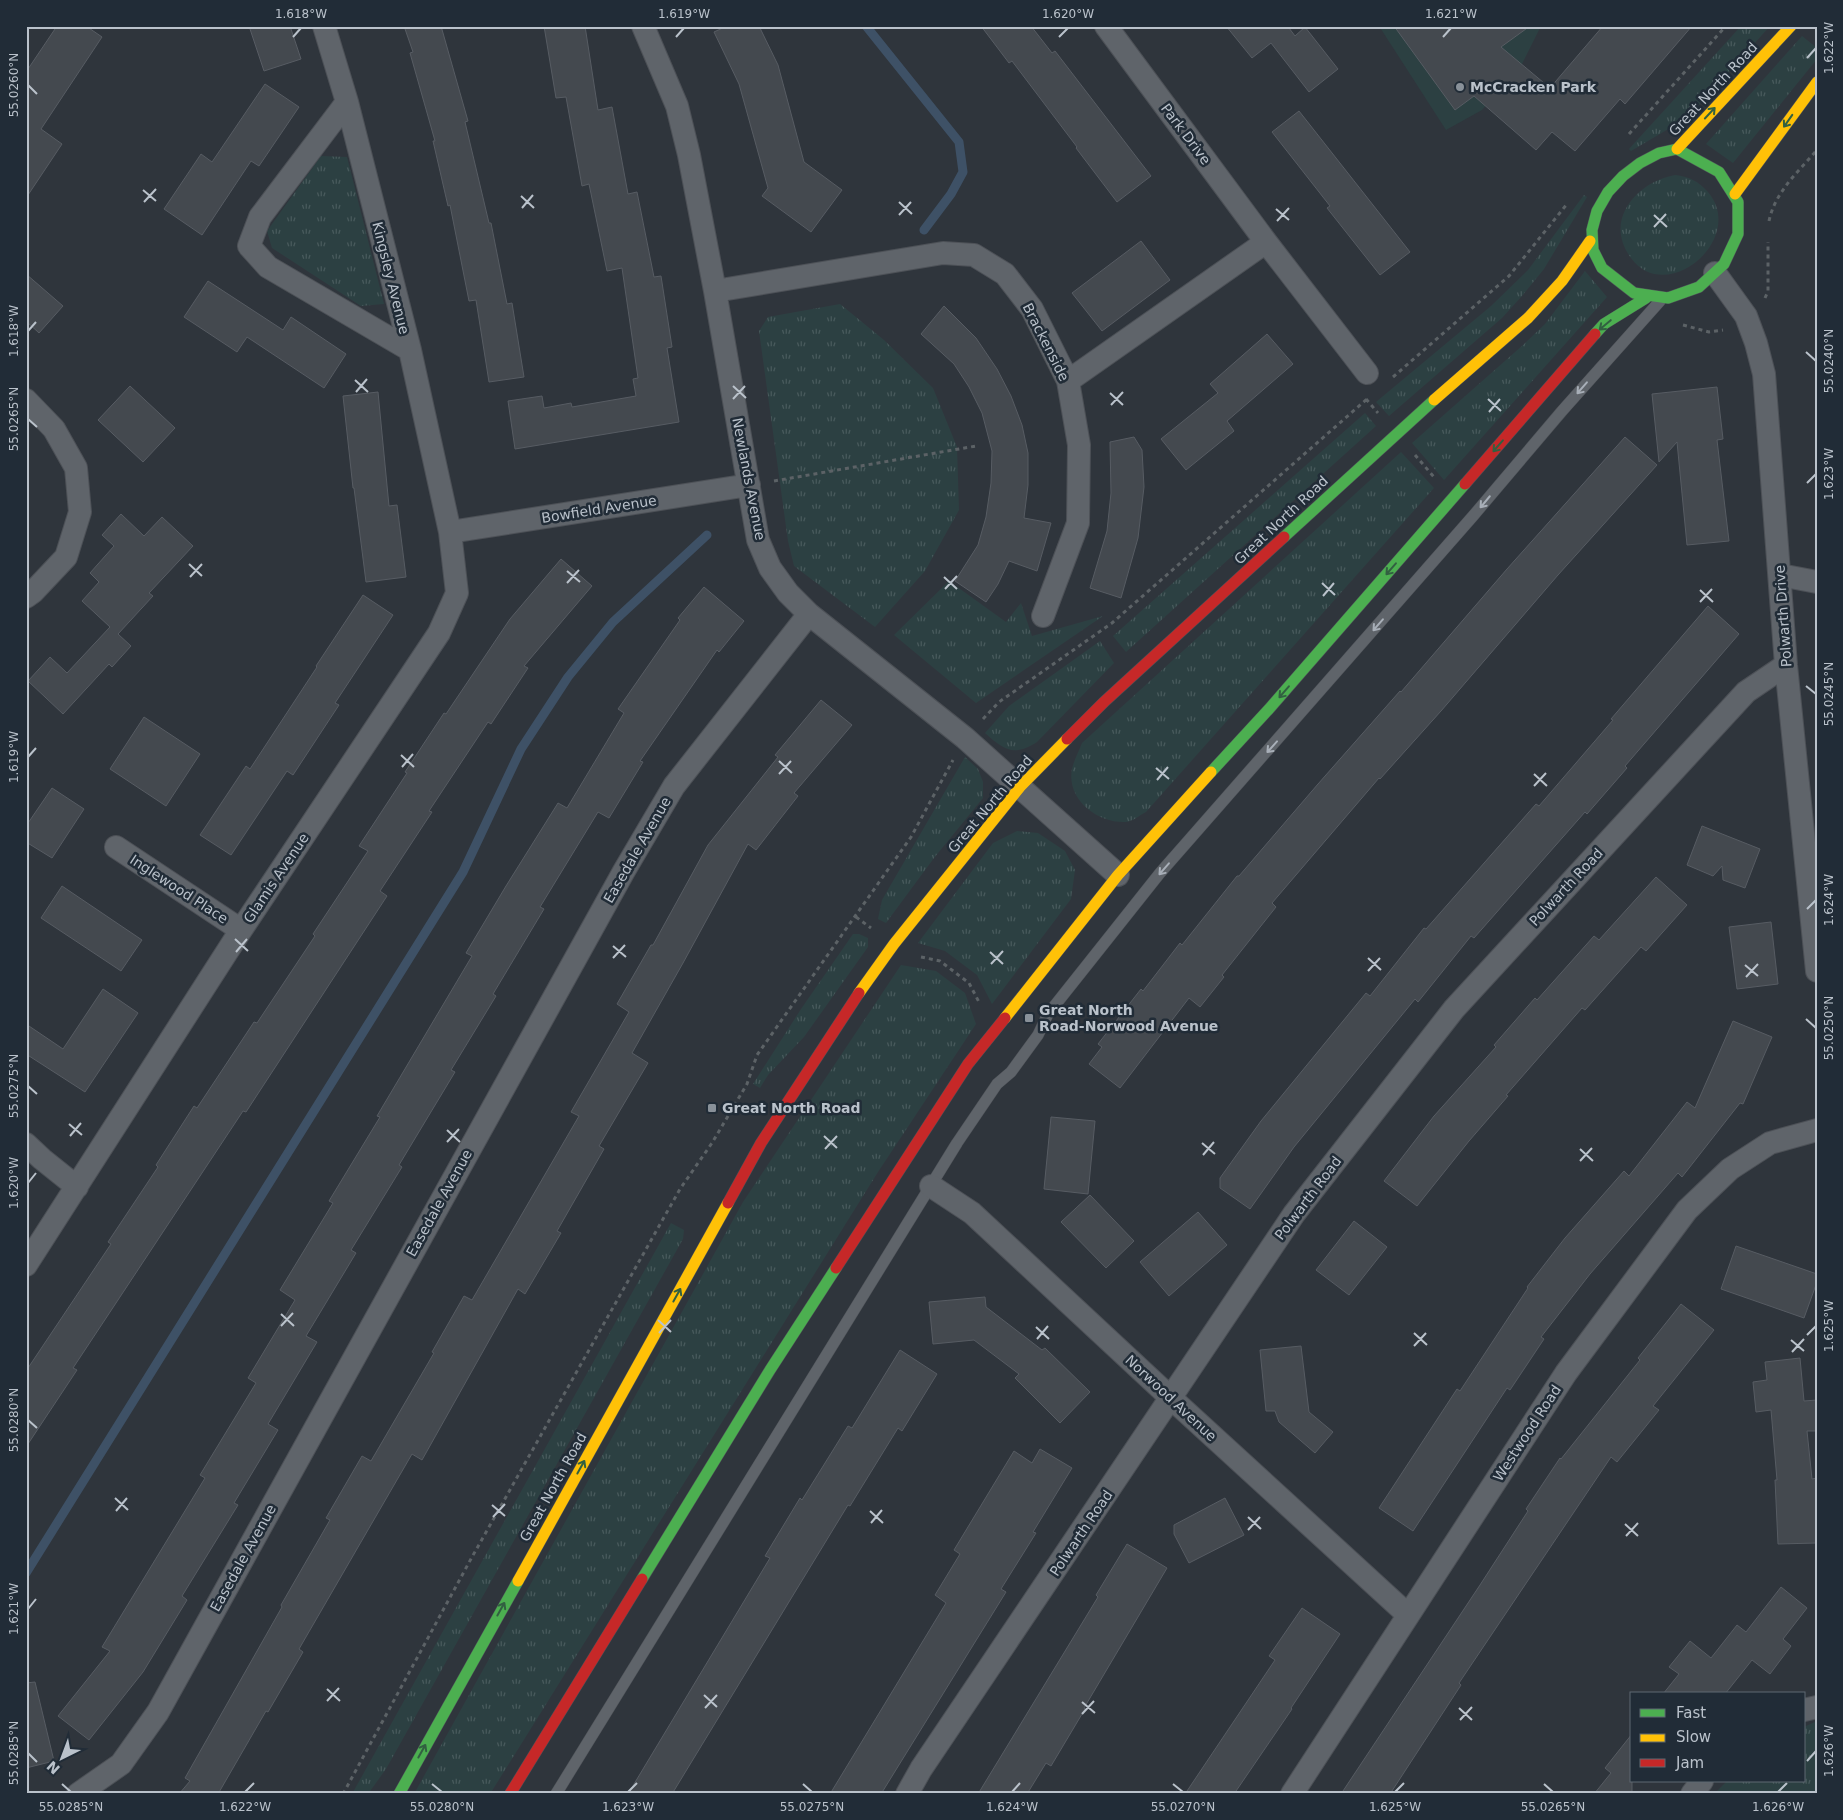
<svg xmlns="http://www.w3.org/2000/svg" width="1843" height="1820" font-family="'DejaVu Sans',sans-serif">
<style>
.grass{fill:url(#grass-tufts)}
.pitch{fill:#2c4042}
.lines{fill:none;stroke-linecap:round;stroke-linejoin:round}
.stream{stroke:#3e5166;stroke-width:9}
.building{fill:#44494f;stroke:#575c63}
.lane-casing{stroke:#4d5157;stroke-width:12}
.street-casing{stroke:#4d5157;stroke-width:24}
.fast-casing{stroke:#4d5157;stroke-width:12}
.slow-casing{stroke:#4d5157;stroke-width:12}
.jam-casing{stroke:#4d5157;stroke-width:12}
.path{stroke:#5c6266;stroke-width:3;stroke-dasharray:4 4;stroke-linecap:butt}
.lane{stroke:#5f646a;stroke-width:11}
.street{stroke:#5f646a;stroke-width:22}
.fast{stroke:#4caf50;stroke-width:11}
.slow{stroke:#ffc107;stroke-width:11}
.jam{stroke:#c62828;stroke-width:11}
.oneway{stroke:#326041}
.oneway2{stroke:#a8afb8}
.ticks{fill:none;stroke:#bac2cb;stroke-width:2}
.poi-dot{fill:#899199;stroke:#212c37;stroke-width:2}
.labels{text-anchor:middle;stroke-width:5;stroke-linejoin:round;paint-order:stroke}
.poi-label{font-size:14px;font-weight:bold;fill:#bac2cb;stroke:#212c37;text-anchor:start}
.street-label{font-size:14px;fill:#bac2cb;stroke:#212c37}
.neatline{fill:none;stroke:#bac2cb;stroke-width:2}
.ticks-label{font-size:12px;text-anchor:middle;fill:#bac2cb}
</style>
<defs>
<pattern id="grass-tufts" width="24" height="20" patternUnits="userSpaceOnUse" patternTransform="scale(1.25)"><rect width="24" height="20" fill="#2c4042"/><path d="M3 7l-1-3M5 7V3M7 7l1-3M15 17l-1-3M17 17v-4M19 17l1-3" fill="none" stroke="#485a5c"/></pattern>
</defs>
<rect width="100%" height="100%" fill="#2f353c"/>
<!-- grass -->
<path class="grass" d="M1741,26h29l-67,75 -21,20 -51,30 -2,-2z
M1802,36l15,12v11l-84,104 -27,-19z
M321,156l26,1 37,147 -23,2 -89,-58 -5,-17z
M1675,175c15,2 23,6 33,17 39,46 -41,115 -77,66 -28,-37 5,-76 44,-83z
M1584,195l3,2 -43,72 -22,27 -20,22 -113,98 -13,-14 115,-96 37,-36z
M1585,271l22,26 -163,183 -32,-37 111,-98 22,-21z
M840,304l44,36 49,48 24,59 2,63 -34,61 -50,56 -81,-61 -6,-25 -29,-210 9,-14z
M1365,413l11,13 -250,226 -13,-16z
M1401,452l33,36 -288,324c-6,3 -14,10 -21,10 -28,1 -59,-23 -53,-53 2,-9 7,-18 10,-26z
M949,581l57,41 15,-19 11,33 71,-20 -127,87 -82,-68z
M1100,641l14,22 -77,79c-23,15 -33,8 -52,-9l24,-27z
M965,757l13,12 5,13v16l-49,60 -48,65 -8,-4 4,-19z
M1017,831l21,2 27,18 10,19 -4,29 -79,105 -15,-29 -32,-24 -27,-8 75,-100z
M853,934h6l9,4v9l-64,90 -36,38 -8,13 -7,-4 48,-75z
M901,965l35,6 29,22 11,31 -98,148 -388,622h-76l329,-592z
M671,1223l13,7 -1,9 -297,530 -18,25h-16z
M1817,1721v73h-103l13,-13h77v-54z"/>
<!-- pitch -->
<path class="pitch" d="M1379,26h162l-19,38 -40,46 -36,20z"/>
<g class="lines">
<!-- stream -->
<path class="stream" d="M866,26l93,116 4,30 -12,22 -27,36
M26,1573l437,-701 58,-123 47,-72 45,-55 94,-87"/>
</g>
<!-- building -->
<path class="building" d="M57,26h29l16,11 -61,92 21,15 -36,54v-126z
M249,26h41l11,33 -37,12z
M404,26h37l27,95 -3,1 24,101h2l16,81 5,-1 12,74 -35,5 -13,-82 -7,1 -19,-96 -2,1 -15,-65h2l-25,-88 3,-1z
M544,26h41l13,84 14,-3 16,87 9,-2 17,85 7,-1 11,71 -5,1 12,74 -164,27 -7,-48 34,-5 2,12 27,-5 1,4 64,-11 -3,-17 5,-1 -16,-110 -15,3 -18,-87 -7,2 -16,-89 -10,1z
M727,26h32l19,39 26,97 38,28 -31,42 -49,-36 6,-8 -29,-104 -25,-52z
M981,26h50l21,27 3,-2 96,125 -34,26 -41,-54 1,-1 -65,-86 -3,2z
M1226,26h66l-3,2 6,8 10,-9 33,42 -29,23 -38,-49 -19,15z
M1394,26h136l-29,21 49,41 53,-62h89l-67,78 -5,-5 -45,52 -23,-19 -16,18 -62,-54 -19,14z
M265,84l34,23 -40,59 -8,-5 -49,74 -38,-26 37,-55 11,8z
M1299,111l111,141 -30,23 -53,-67 3,-2 -58,-74z
M1141,241l29,39 -68,51 -30,-38z
M26,274l37,32 -24,27 -13,-12z
M208,281l75,49 8,-13 55,37 -22,34 -77,-51 -10,15 -53,-35z
M944,306l32,32 21,31 14,27 11,29 6,28v32l-4,33 27,5 -14,48 -28,-10 -11,23 -12,18 -31,-21 23,-36 8,-28 5,-34 1,-32 -10,-38 -13,-26 -15,-23 -33,-30z
M1267,334l26,30 -66,57 7,10 -48,39 -25,-31 57,-46 -8,-9z
M130,386l45,42 -32,34 -45,-42z
M1717,387l6,52 -6,1 12,101 -42,4 -10,-103 -18,20 -7,-68z
M378,392l11,114 8,-1 9,72 -40,5 -12,-94h-1l-10,-92z
M1134,437l8,13 2,37 -6,51 -17,60 -31,-10 17,-57 4,-38 -1,-51z
M1625,437l32,28 -99,110 -117,136 -61,68 -1,-1 -107,125 4,4 -54,68 2,2 -24,30 -11,-9 -69,90 -31,-24 13,-17 -4,-3 43,-55 2,2 37,-48 2,2 55,-69h2l79,-92 82,-93 1,1 106,-123z
M121,514l23,22 18,-19 31,29 -44,47 4,3 -35,38 13,12 -19,21 -3,-3 -46,50 -35,-33 22,-24 17,16 43,-46 -28,-26 17,-19 -9,-9 24,-27 -12,-11z
M561,559l31,27 -68,80 4,2 -37,56 -3,-2 -59,89 3,1 -52,79 7,5 -141,216 -3,-1 -170,257 4,2 -51,77v-76l85,-127 -3,-2 50,-75 -2,-2 38,-59 3,2 57,-86 3,1 58,-87 -2,-2 55,-83 -9,-5 48,-73 -2,-1 39,-59 2,1 64,-95z
M704,587l40,34 -25,31 -2,-2 -77,111 3,1 -34,56 -11,-6 -58,95 4,2 -51,85 3,2 -45,74 4,2 -56,93 3,2 -51,83 5,3 -50,83 11,6 -49,82 10,6 -44,73 4,2 -56,91 5,4 -44,72 -54,68 -31,-24 52,-65 -8,-4 103,-169 -5,-3 56,-92 -8,-5 47,-78 -15,-10 53,-87 -4,-2 51,-84 -3,-1 95,-160 -6,-3 40,-67 52,-83 9,5 57,-95 -6,-4 62,-89 -2,-2z
M363,595l30,20 -58,88 4,2 -46,70 -6,-4 -56,84 -31,-20 46,-69 4,3 67,-102 -1,-1z
M1708,606l31,28 -114,132 2,2 -40,46 -2,-2 -111,126 -3,-2 -53,66 -3,-3 -121,148 -44,62 -30,-21v-10l41,-57 105,-128 4,3 54,-68 2,1 110,-125 3,2 74,-86 -2,-1z
M821,700l31,25 -58,68 4,3 -42,54 -8,-6 -65,119 -51,90 16,10 -49,83 5,3 -47,82 4,2 -36,61 -7,-5 -96,171 -10,-6 -113,195 4,3 -35,60 -2,-1 -48,83h-39l11,-13 -5,-3 97,-171 -1,-2 49,-85 -4,-2 36,-62 9,5 63,-108 -2,-1 32,-56 8,4 107,-184 -8,-4 58,-100 -12,-8 34,-59h2l55,-100 70,-88 -3,-2z
M144,717l56,37 -34,52 -56,-37z
M52,788l32,21 -32,49 -26,-16v-16z
M1702,826l58,23 -15,39 -22,-8 -1,-14 -9,10 -26,-11z
M1656,877l31,28 -41,46 -5,-4 -56,63 -3,-2 -76,87 2,1 -39,45 -52,65 -33,-25 50,-65 62,-69 -2,-2 41,-47 2,2 57,-64 5,4z
M62,886l80,54 -21,31 -80,-53z
M1771,922l7,62 -41,5 -8,-62z
M103,989l35,24 -53,79 -59,-38v-30l37,25z
M1733,1021l39,16 -29,67 -3,-1 -58,74 -4,-4 -88,101 -49,63 3,2 -34,51 -3,-2 -94,143 -34,-23 78,-119 3,2 68,-103 -1,-1 38,-49 59,-67 5,5 58,-74 8,6z
M1051,1117l44,4 -7,73 -44,-5z
M1090,1195l44,46 -28,27 -45,-46z
M1198,1212l29,33 -58,51 -29,-34z
M1354,1221l33,26 -38,48 -33,-25z
M1736,1246l81,28v8l-13,36 -83,-29z
M985,1297l1,10 56,43 3,-2 45,44 -30,31 -45,-45 4,-4 -45,-34 -41,4 -4,-42z
M1681,1304l33,26 -61,76 6,4 -42,52 -6,-5 -152,226 2,2 -71,109h-49l139,-209 48,-74 -2,-2 34,-51 1,1 79,-99 -2,-2z
M1301,1346l8,66 24,20 -18,21 -36,-31 -4,-11h-9l-6,-61z
M900,1350l37,24 -35,57 -4,-3 -48,78 -2,-1 -176,289h-44l142,-236 -5,-2 35,-58 2,2 46,-74 4,2z
M1800,1358l4,43 13,-1v31h-10l5,48 5,-1v65l-39,1 -3,-64h2l-6,-70 -15,2 -3,-30 14,-2 -2,-18z
M1040,1449l32,19 -39,64 3,1 -35,56 5,3 -125,202h-51l116,-191 -11,-8 25,-41 -6,-4 60,-99 18,12z
M1225,1498l19,37 -55,28 -15,-29v-9z
M1127,1544l40,24 -83,140 1,1 -34,57 -5,-3 -19,31h-49l120,-197 -2,-2z
M1781,1587l26,21 -24,31 8,7 -21,28 -18,-14 -27,34h-62l16,-20 -10,-7 21,-26 21,17 26,-33 9,7z
M1302,1608l38,26 -49,74 1,1 -58,85h-49l90,-134 -6,-4z
M35,1682l19,79 -28,7v-85z
M1632,1734v60h-38l17,-21 -6,-5z"/>
<g class="lines">
<!-- lane casing -->
<g class="lane-casing">
<path id="lane" d="M556,1794l401,-651 40,-59 14,-12 27,-37 10,-21 112,-141 313,-357 89,-105 98,-110"/>
</g>
<!-- street casing -->
<g class="street-casing">
<path id="street" d="M643,26l34,80 12,49 26,136 43,249 12,28 18,25 21,21 156,124 153,137
M1106,26l160,216 101,131
M347,102l-87,115 -11,29 19,21 142,83
M1715,273l31,43 10,27 8,31 22,291 31,306
M715,291l228,-38 31,2 31,19 27,35 36,72 11,64 -1,78 -35,93
M1068,381l198,-139
M26,400l28,29 22,39 4,44 -14,45 -33,35 -7,5
M450,532l299,-47
M1780,575l37,7
M116,847l125,83
M26,1144l16,15 35,28
M931,1186l41,27 200,186 236,216
M26,1265l215,-335 198,-297 18,-40 -7,-61 -40,-182 -63,-248 -23,-76
M1804,1710l13,-3
M78,1794l43,-30 37,-52 466,-841 50,-85 135,-172
M907,1794l14,-25 373,-555 160,-205 292,-317 40,-27
M1292,1794l274,-421 121,-163 43,-41 40,-26 47,-13
M1692,1794l10,-13"/>
</g>
<!-- fast casing -->
<g class="fast-casing">
<path id="fast" d="M1677,149l42,23 19,30v32l-14,30 -25,23 -31,11 -34,-5 -32,-25 -9,-18 -1,-20 5,-19 11,-19 15,-16 17,-13 19,-10z
M1595,334l9,-10 42,-26
M1284,537l150,-137
M1211,772l58,-63 196,-225
M642,1579l128,-209 66,-102
M399,1794l119,-213"/>
</g>
<!-- slow casing -->
<g class="slow-casing">
<path id="slow" d="M1677,149l114,-123
M1735,194l82,-112
M1434,400l94,-82 34,-37 28,-40
M859,993l35,-49 126,-157 47,-48
M1005,1018l113,-143 93,-103
M518,1581l210,-378"/>
</g>
<!-- jam casing -->
<g class="jam-casing">
<path id="jam" d="M1465,484l130,-150
M1067,739l37,-37 180,-165
M728,1203l33,-60 98,-150
M836,1268l132,-204 37,-46
M510,1794l132,-215"/>
</g>
<!-- path -->
<path class="path" d="M1629,134l97,-108
M1769,221c6,-29 29,-49 48,-71
M1765,298l3,-7v-49
M1683,325l26,7 14,-2
M1393,377l116,-101 58,-72
M1366,399l12,14
M1415,455l19,22
M774,481l202,-35
M983,719l16,-17 113,-79 255,-224
M856,917l15,11
M921,957l19,4 29,22 11,21
M343,1794l129,-237 208,-368 32,-46 35,-59 10,-29 154,-218 42,-77"/>
<!-- lane -->
<use href="#lane" class="lane"/>
<!-- street -->
<use href="#street" class="street"/>
<!-- fast -->
<use href="#fast" class="fast"/>
<!-- slow -->
<use href="#slow" class="slow"/>
<!-- jam -->
<use href="#jam" class="jam"/>
</g>
<!-- one-way arrows -->
<defs><path id="oneway-shaft" d="M-6 0H5M1.5-3L5.5 0L1.5 3" fill="none" stroke-width="1.6" stroke-linecap="round" stroke-linejoin="round" transform="scale(1.25)"/></defs>
<g class="oneway">
<use href="#oneway-shaft" transform="translate(1710 113) rotate(-47)"/>
<use href="#oneway-shaft" transform="translate(1788 121) rotate(125)"/>
<use href="#oneway-shaft" transform="translate(1605 325) rotate(140)"/>
<use href="#oneway-shaft" transform="translate(1498 446) rotate(131)"/>
<use href="#oneway-shaft" transform="translate(1391 569) rotate(131)"/>
<use href="#oneway-shaft" transform="translate(1284 692) rotate(131)"/>
<use href="#oneway-shaft" transform="translate(677 1295) rotate(-61)"/>
<use href="#oneway-shaft" transform="translate(581 1467) rotate(-61)"/>
<use href="#oneway-shaft" transform="translate(501 1609) rotate(-61)"/>
<use href="#oneway-shaft" transform="translate(422 1751) rotate(-61)"/>
</g>
<g class="oneway2">
<use href="#oneway-shaft" transform="translate(1582 388) rotate(131)"/>
<use href="#oneway-shaft" transform="translate(1485 502) rotate(130)"/>
<use href="#oneway-shaft" transform="translate(1378 625) rotate(131)"/>
<use href="#oneway-shaft" transform="translate(1272 747) rotate(132)"/>
<use href="#oneway-shaft" transform="translate(1164 869) rotate(131)"/>
</g>
<!-- ticks -->
<path class="ticks" d="M293,37l8,-9M676,37l8,-9M1059,37l9,-9M1443,37l8,-9M1807,58l9,-10M28,85l9,9M143,190l13,11M521,196l13,12M144,202l12,-13M899,202l13,12M522,208l11,-13M1276,209l13,11M899,215l12,-13M1654,215l13,12M1277,221l12,-13M1654,227l12,-13M28,331l8,-9M1806,352l10,9M355,380l13,12M733,386l13,12M356,392l11,-13M1110,393l13,12M733,399l12,-13M1488,399l13,12M1111,405l12,-13M1489,412l11,-13M28,419l9,8M1807,483l9,-9M189,564l13,12M567,571l13,11M190,577l12,-13M944,577l13,12M567,583l12,-13M1322,583l13,12M945,589l12,-13M1700,590l13,12M1323,596l11,-13M1700,602l12,-13M1806,686l10,8M401,755l13,12M28,757l8,-9M779,761l13,12M402,767l11,-13M1156,768l13,11M779,774l12,-13M1534,774l13,12M1157,780l11,-13M1534,786l12,-13M1807,909l9,-9M235,939l13,12M613,946l13,11M236,952l11,-13M990,952l13,12M613,958l12,-13M1368,958l13,12M991,964l12,-13M1745,965l13,11M1368,971l12,-13M1746,977l12,-13M1806,1019l10,9M28,1086l9,8M69,1124l13,11M447,1130l13,12M70,1136l11,-13M824,1136l13,12M447,1142l12,-13M1202,1143l13,11M825,1149l12,-13M1580,1149l13,12M1203,1155l11,-13M1580,1161l12,-13M28,1183l8,-10M281,1314l13,12M658,1320l13,12M281,1326l12,-13M1036,1327l13,12M659,1333l12,-13M1414,1333l13,12M1807,1335l9,-9M1037,1339l11,-13M1791,1340l13,11M1414,1346l12,-13M1792,1352l12,-13M28,1420l9,8M115,1498l13,12M492,1505l13,11M116,1511l11,-13M870,1511l13,12M493,1517l12,-13M1248,1517l13,12M871,1523l11,-13M1625,1524l13,12M1248,1530l12,-13M1626,1536l12,-13M28,1609l8,-10M327,1689l13,12M704,1695l13,12M327,1701l12,-13M1082,1702l13,11M705,1708l12,-13M1459,1708l13,12M1082,1714l12,-13M1460,1720l12,-13M28,1753l9,9M1807,1761l9,-10M62,1784l9,8M432,1784l10,8M803,1784l9,8M1173,1784l10,8M1544,1784l9,8M245,1792l9,-9M628,1792l9,-9M1012,1792l8,-9M1395,1792l9,-9M1778,1792l9,-9"/>
<!-- markers -->
<g class="poi-dot">
<circle cx="1460" cy="87" r="5"/>
<rect x="1024" y="1013" width="10" height="10" rx="2.5"/>
<rect x="707" y="1103" width="10" height="10" rx="2.5"/>
</g>
<g class="labels">
<!-- poi labels -->
<g class="poi-label">
<text x="1470" y="92">McCracken Park</text>
<text x="1039" y="1015">Great North<tspan x="1039" dy="16">Road-Norwood Avenue</tspan></text>
<text x="722" y="1113">Great North Road</text>
</g>
<!-- street labels -->
<g class="street-label">
<text transform="translate(1713 89) rotate(-47)" y="5">Great North Road</text>
<text transform="translate(1186 134) rotate(53)" y="5">Park Drive</text>
<text transform="translate(391 278) rotate(76)" y="5">Kingsley Avenue</text>
<text transform="translate(1046 342) rotate(63)" y="5">Brackenside</text>
<text transform="translate(749 479) rotate(79)" y="5">Newlands Avenue</text>
<text transform="translate(599 509) rotate(-9)" y="5">Bowfield Avenue</text>
<text transform="translate(1281 520) rotate(-43)" y="5">Great North Road</text>
<text transform="translate(1783 616) rotate(-94)" y="5">Polwarth Drive</text>
<text transform="translate(990 804) rotate(-50)" y="5">Great North Road</text>
<text transform="translate(637 850) rotate(-60)" y="5">Easedale Avenue</text>
<text transform="translate(276 878) rotate(-56)" y="5">Glamis Avenue</text>
<text transform="translate(1566 887) rotate(-47)" y="5">Polwarth Road</text>
<text transform="translate(179 889) rotate(33)" y="5">Inglewood Place</text>
<text transform="translate(1308 1198) rotate(-53)" y="5">Polwarth Road</text>
<text transform="translate(439 1203) rotate(-61)" y="5">Easedale Avenue</text>
<text transform="translate(1171 1398) rotate(43)" y="5">Norwood Avenue</text>
<text transform="translate(1527 1433) rotate(-57)" y="5">Westwood Road</text>
<text transform="translate(553 1487) rotate(-61)" y="5">Great North Road</text>
<text transform="translate(1081 1533) rotate(-56)" y="5">Polwarth Road</text>
<text transform="translate(243 1558) rotate(-61)" y="5">Easedale Avenue</text>
</g>
</g>
<!-- border -->
<rect width="1843" height="1820" fill="none" stroke="#212c37" stroke-width="55"/>
<!-- legend -->
<rect x="1630" y="1692" width="175" height="90" fill="#212c37" stroke="#5e6872"/>
<rect x="1640" y="1709" width="25" height="8" fill="#4caf50" stroke="#5e6872"/>
<text x="1676" y="1718" font-size="15" fill="#bac2cb">Fast</text>
<rect x="1640" y="1734" width="25" height="8" fill="#ffc107" stroke="#5e6872"/>
<text x="1676" y="1742" font-size="15" fill="#bac2cb">Slow</text>
<rect x="1640" y="1759" width="25" height="8" fill="#c62828" stroke="#5e6872"/>
<text x="1676" y="1768" font-size="15" fill="#bac2cb">Jam</text>
<!-- north arrow -->
<g transform="translate(62 1758) rotate(222)" stroke="#212c37" stroke-width="4" paint-order="stroke">
<path d="M0-4L9 19L0 12L-9 19Z" fill="#bac2cb"/>
<text y="-8" font-size="14" font-weight="bold" text-anchor="middle" fill="#bac2cb">N</text>
</g>
<rect x="28" y="28" width="1788" height="1764" class="neatline"/>
<g class="ticks-label">
<text x="301" y="18">1.618°W</text>
<text x="684" y="18">1.619°W</text>
<text x="1068" y="18">1.620°W</text>
<text x="1451" y="18">1.621°W</text>
<text transform="translate(1829 48) rotate(-90)" y="4">1.622°W</text>
<text transform="translate(14 85) rotate(-90)" y="4">55.0260°N</text>
<text transform="translate(14 331) rotate(-90)" y="4">1.618°W</text>
<text transform="translate(1829 361) rotate(-90)" y="4">55.0240°N</text>
<text transform="translate(14 419) rotate(-90)" y="4">55.0265°N</text>
<text transform="translate(1829 474) rotate(-90)" y="4">1.623°W</text>
<text transform="translate(1829 694) rotate(-90)" y="4">55.0245°N</text>
<text transform="translate(14 757) rotate(-90)" y="4">1.619°W</text>
<text transform="translate(1829 900) rotate(-90)" y="4">1.624°W</text>
<text transform="translate(1829 1028) rotate(-90)" y="4">55.0250°N</text>
<text transform="translate(14 1086) rotate(-90)" y="4">55.0275°N</text>
<text transform="translate(14 1183) rotate(-90)" y="4">1.620°W</text>
<text transform="translate(1829 1326) rotate(-90)" y="4">1.625°W</text>
<text transform="translate(14 1420) rotate(-90)" y="4">55.0280°N</text>
<text transform="translate(14 1609) rotate(-90)" y="4">1.621°W</text>
<text transform="translate(1829 1751) rotate(-90)" y="4">1.626°W</text>
<text transform="translate(14 1753) rotate(-90)" y="4">55.0285°N</text>
<text x="71" y="1811">55.0285°N</text>
<text x="245" y="1811">1.622°W</text>
<text x="442" y="1811">55.0280°N</text>
<text x="628" y="1811">1.623°W</text>
<text x="812" y="1811">55.0275°N</text>
<text x="1012" y="1811">1.624°W</text>
<text x="1183" y="1811">55.0270°N</text>
<text x="1395" y="1811">1.625°W</text>
<text x="1553" y="1811">55.0265°N</text>
<text x="1778" y="1811">1.626°W</text>
</g>
</svg>
